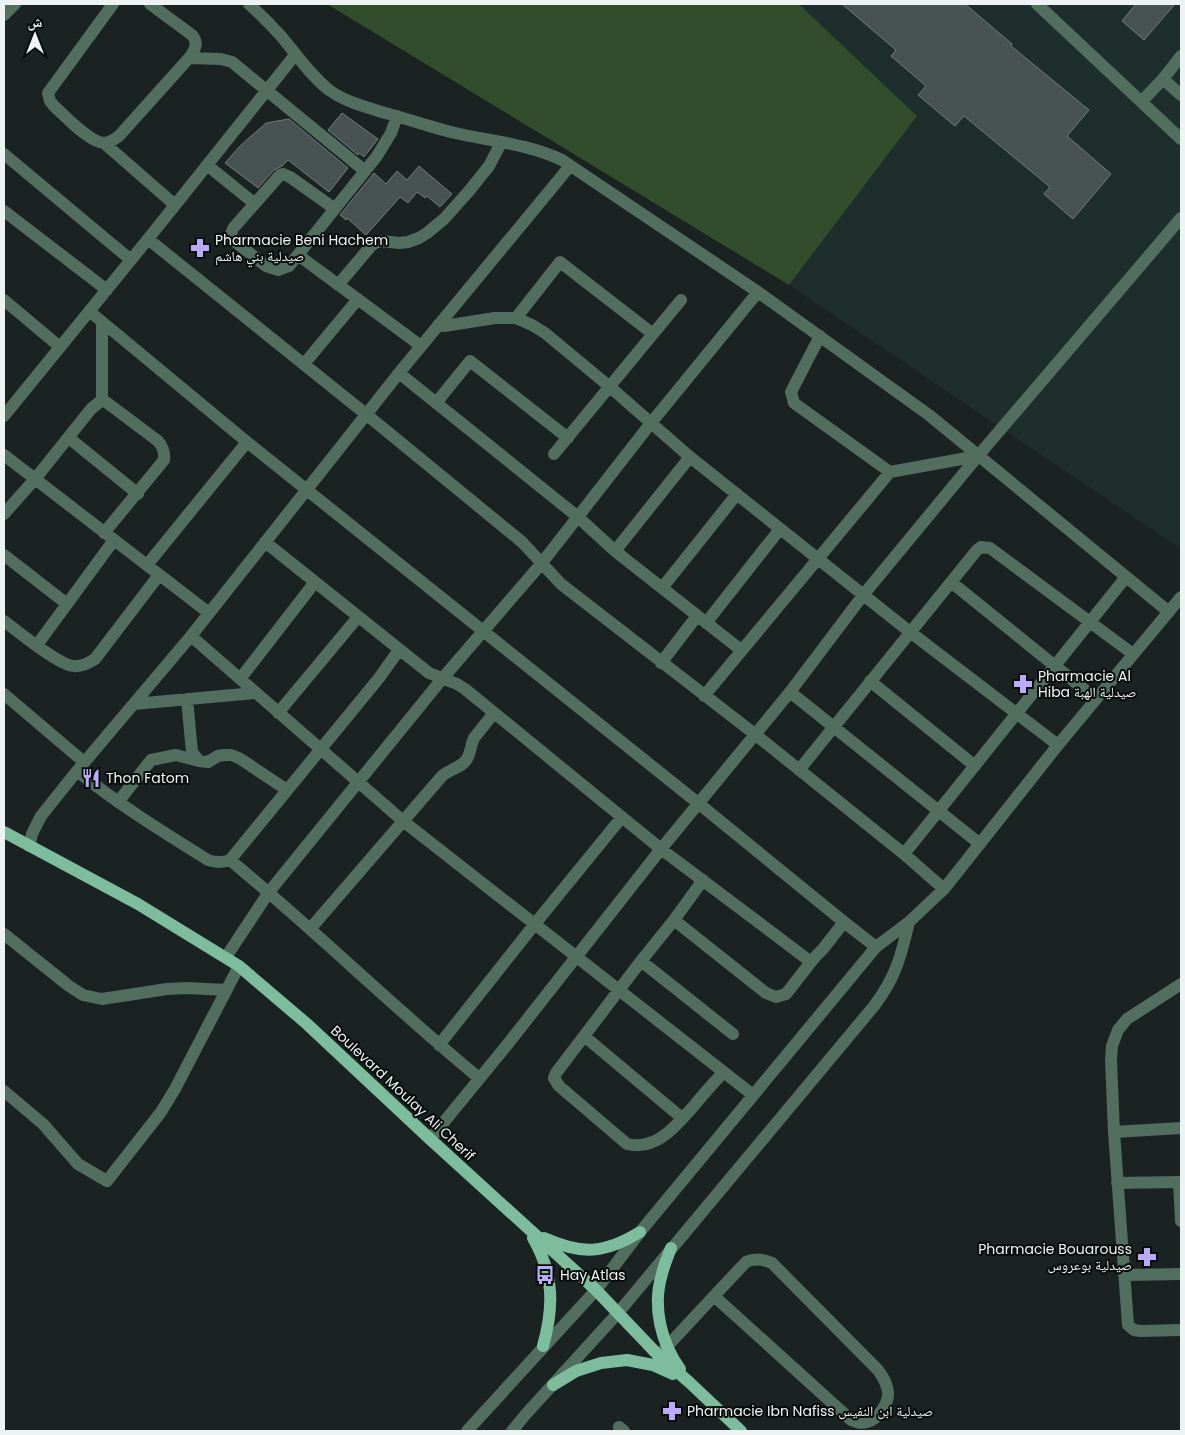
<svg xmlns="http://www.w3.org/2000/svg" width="1185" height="1435" font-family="Poppins,'Noto Naskh Arabic',sans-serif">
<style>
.built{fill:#1e2e2c}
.green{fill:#314d2b}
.building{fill:#495253;stroke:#717b7c}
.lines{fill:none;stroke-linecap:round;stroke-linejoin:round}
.minor{stroke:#516e5f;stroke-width:12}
.major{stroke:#7dbc9d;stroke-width:12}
.labels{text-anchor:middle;stroke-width:4;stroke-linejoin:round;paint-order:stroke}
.poi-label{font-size:14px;fill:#edf3f2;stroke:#080c0b;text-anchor:start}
.street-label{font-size:14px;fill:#edf3f2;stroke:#080c0b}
</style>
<rect width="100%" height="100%" fill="#1b2322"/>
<!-- built -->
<path class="built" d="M799,4h382v545l-392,-264 128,-169z"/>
<!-- green -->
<path class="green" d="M327,4h472l118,112 -128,169z"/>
<!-- building -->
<path class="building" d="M842,4h123l47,40 -1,2 78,64 -22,26 44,38 -38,45 -29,-25 6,-7 -86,-71 -9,10 -37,-31 8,-9 -35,-30 5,-6z
M1136,4h39l-31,36 -22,-19z
M342,113l36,26 -14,18 -5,-4 -1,2 -30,-25z
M289,119l59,49 -19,24 -41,-32 -6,6 -8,4 -16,18 -33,-25 15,-17 26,-23z
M419,166l33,28 -12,13 -13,-11 -2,2 -8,-6 -9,11 -8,-6 -34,38 -19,-17 -1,2 -6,-5 34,-42 12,11 11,-13 10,9z"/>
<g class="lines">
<!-- minor -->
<path class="minor" d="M113,4l-65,89 2,8 4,5c11,10 37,38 51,37 5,-1 10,-4 14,-7l70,-78c6,-8 10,-15 3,-23l-42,-31
M249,4c11,10 22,21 32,32 15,18 29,39 48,54 18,13 40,18 60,24 22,6 44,14 66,19 35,8 74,11 107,27l196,132 171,123 240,197
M1037,4l144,135
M4,15l11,-11
M189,58l32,1 11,3 133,109
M1163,79l18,16
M1142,101l21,-22 18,-23
M104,143l71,62
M4,154l127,106
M207,165l47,38
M335,209l-45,-32 -7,-3 -3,1 -44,50c-5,5 -6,9 -3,15l33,26 12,4 11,-4 88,-110 14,-23 6,-17
M4,211l103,79
M148,239l219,176 155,127 39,42 195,151 148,119 40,35
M298,255l123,91
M338,285l33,-39 4,-3 7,-2 17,2 9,-1 11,-4 8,-5 17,-14 25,-28 20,-25 12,-23
M4,300l56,47
M89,311l158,131 451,361 146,119 32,25
M516,318l44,-56 93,72
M438,325l6,1 51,-8h21l16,7 13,8 65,54 80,70 220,175 148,113
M820,336l-29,56 3,11 96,69 88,-16
M304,364l54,-65
M399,373l179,144 37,34 126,99
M102,400v-78
M436,403l34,-42 98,77
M4,416l144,-177 147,-184
M69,438l69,56
M554,454l127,-154
M4,455l205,158
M4,514l31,-35 56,-70 11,-9 4,2 52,39c5,6 7,11 6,19l-60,73
M265,542l164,131 28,11 8,5 196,160 150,113 5,-6 7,-7 21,-27
M615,551l75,-94
M4,555l63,49
M147,565l100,-123
M951,582l145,117
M662,588l75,-94
M4,621c13,10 55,44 69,45 9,1 15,-3 22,-7l64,-84
M706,623l74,-94
M191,636l212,185 350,274
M37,645l77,-105
M661,663l36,-47
M240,679l75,-97
M870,681l105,85
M790,692l190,152
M4,694l80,68
M704,696l186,-224
M187,699l5,53 7,9
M134,704l121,-11
M278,713l80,-96
M799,770l178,-220 4,-3 9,1 143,106
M77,771c41,33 86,61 131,89 8,3 14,3 22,0l149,-182 20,-28
M118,802l33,-42 25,-5 23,6 9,1 10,-6 6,-1h7l8,3 48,32
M29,846l3,-12 9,-18 36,-45 114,-135 208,-263 171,-207
M904,854l222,-277
M230,860c85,70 164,148 249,218
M703,880l-29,40 -33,41 -85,112 -2,5 5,8 68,58c29,7 48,-17 65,-36 10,-12 20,-24 31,-35
M674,920l92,73 10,4 10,-3 25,-32
M310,929l132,-153c8,-7 22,-9 26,-19 3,-6 3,-13 6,-19l20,-25
M4,934l65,52 14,9 19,4 65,-10 20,-1 39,2
M226,957l43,-65 173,-213 99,-115 110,-141 107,-131
M641,961l92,73
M1181,984l-54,35 -9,11 -6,16 -1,14 3,72 14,193 6,5 7,1 40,-1
M584,1036l98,82
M439,1045l95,-120 88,-108
M4,1091l39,33 35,40 29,17 54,-69 14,-23 64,-123
M1114,1132l67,-4
M430,1139l77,-94 154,-196 129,-157 74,-98 114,-138 203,-238
M1179,1182l2,39
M1117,1183l64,-1
M1124,1275l57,-1
M660,1354l54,-58 137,124c5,2 10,4 16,2 11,-2 22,-19 21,-30 -1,-9 -5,-15 -10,-22l-106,-107c-9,-4 -17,-5 -26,-1l-32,34
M619,1427l5,4
M467,1431l129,-141 44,-58 236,-285 33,-25 35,-33 114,-144 123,-148
M512,1431l14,-17 92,-101 256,-307c22,-29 27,-50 35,-84"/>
<!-- major -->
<path class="major" d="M4,832l134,72 101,62 68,58 123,115 166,151 63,66 30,26 52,49
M533,1238c21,36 21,69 10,108
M544,1238c38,17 60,16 96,-6
M671,1248c-3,8 -7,17 -9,26 -10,32 -1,69 18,95
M553,1385l23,-14 25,-8 26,-3 26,5 20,9"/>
</g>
<!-- icons -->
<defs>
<g id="pharmacy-bare" transform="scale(1.5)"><path d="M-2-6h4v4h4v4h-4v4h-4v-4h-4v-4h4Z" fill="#bbaaf6" stroke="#080c0b" stroke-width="2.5" paint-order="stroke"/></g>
<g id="restaurant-bare" transform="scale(1.5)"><path d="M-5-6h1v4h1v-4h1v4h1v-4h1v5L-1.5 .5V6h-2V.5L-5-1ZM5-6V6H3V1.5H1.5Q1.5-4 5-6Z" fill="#bbaaf6" stroke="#080c0b" stroke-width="2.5" paint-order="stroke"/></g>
<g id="bus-bare" transform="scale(1.5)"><path d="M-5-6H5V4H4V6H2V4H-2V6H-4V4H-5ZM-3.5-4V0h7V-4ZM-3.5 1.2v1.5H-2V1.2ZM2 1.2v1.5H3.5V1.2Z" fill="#bbaaf6" stroke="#080c0b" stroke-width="2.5" paint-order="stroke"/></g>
</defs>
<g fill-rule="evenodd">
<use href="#pharmacy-bare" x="200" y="248"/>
<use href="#pharmacy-bare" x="1023" y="684"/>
<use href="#restaurant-bare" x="91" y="778"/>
<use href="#pharmacy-bare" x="1147" y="1257"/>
<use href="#bus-bare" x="545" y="1275"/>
<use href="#pharmacy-bare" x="672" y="1411"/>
</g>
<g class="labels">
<!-- poi labels -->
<g class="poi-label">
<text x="215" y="245">Pharmacie Beni Hachem<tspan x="215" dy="16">صيدلية بني هاشم</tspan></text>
<text x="1038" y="681">Pharmacie Al<tspan x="1038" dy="16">Hiba صيدلية الهبة</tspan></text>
<text x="106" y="783">Thon Fatom</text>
<text x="1132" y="1254" text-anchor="end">Pharmacie Bouarouss<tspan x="1132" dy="16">صيدلية بوعروس</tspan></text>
<text x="560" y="1280">Hay Atlas</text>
<text x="687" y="1416">Pharmacie Ibn Nafiss صيدلية ابن النفيس</text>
</g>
<!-- street labels -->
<g class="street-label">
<text transform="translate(403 1093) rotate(43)" y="5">Boulevard Moulay Ali Cherif</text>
</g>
</g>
<!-- border -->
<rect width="1185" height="1435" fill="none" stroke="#edf3f2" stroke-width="10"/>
<!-- north arrow -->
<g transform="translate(35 35)" stroke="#080c0b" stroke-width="4" paint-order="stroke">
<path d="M0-4L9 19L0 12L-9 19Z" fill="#edf3f2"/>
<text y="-8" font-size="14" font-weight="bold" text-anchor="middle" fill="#edf3f2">ش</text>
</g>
</svg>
